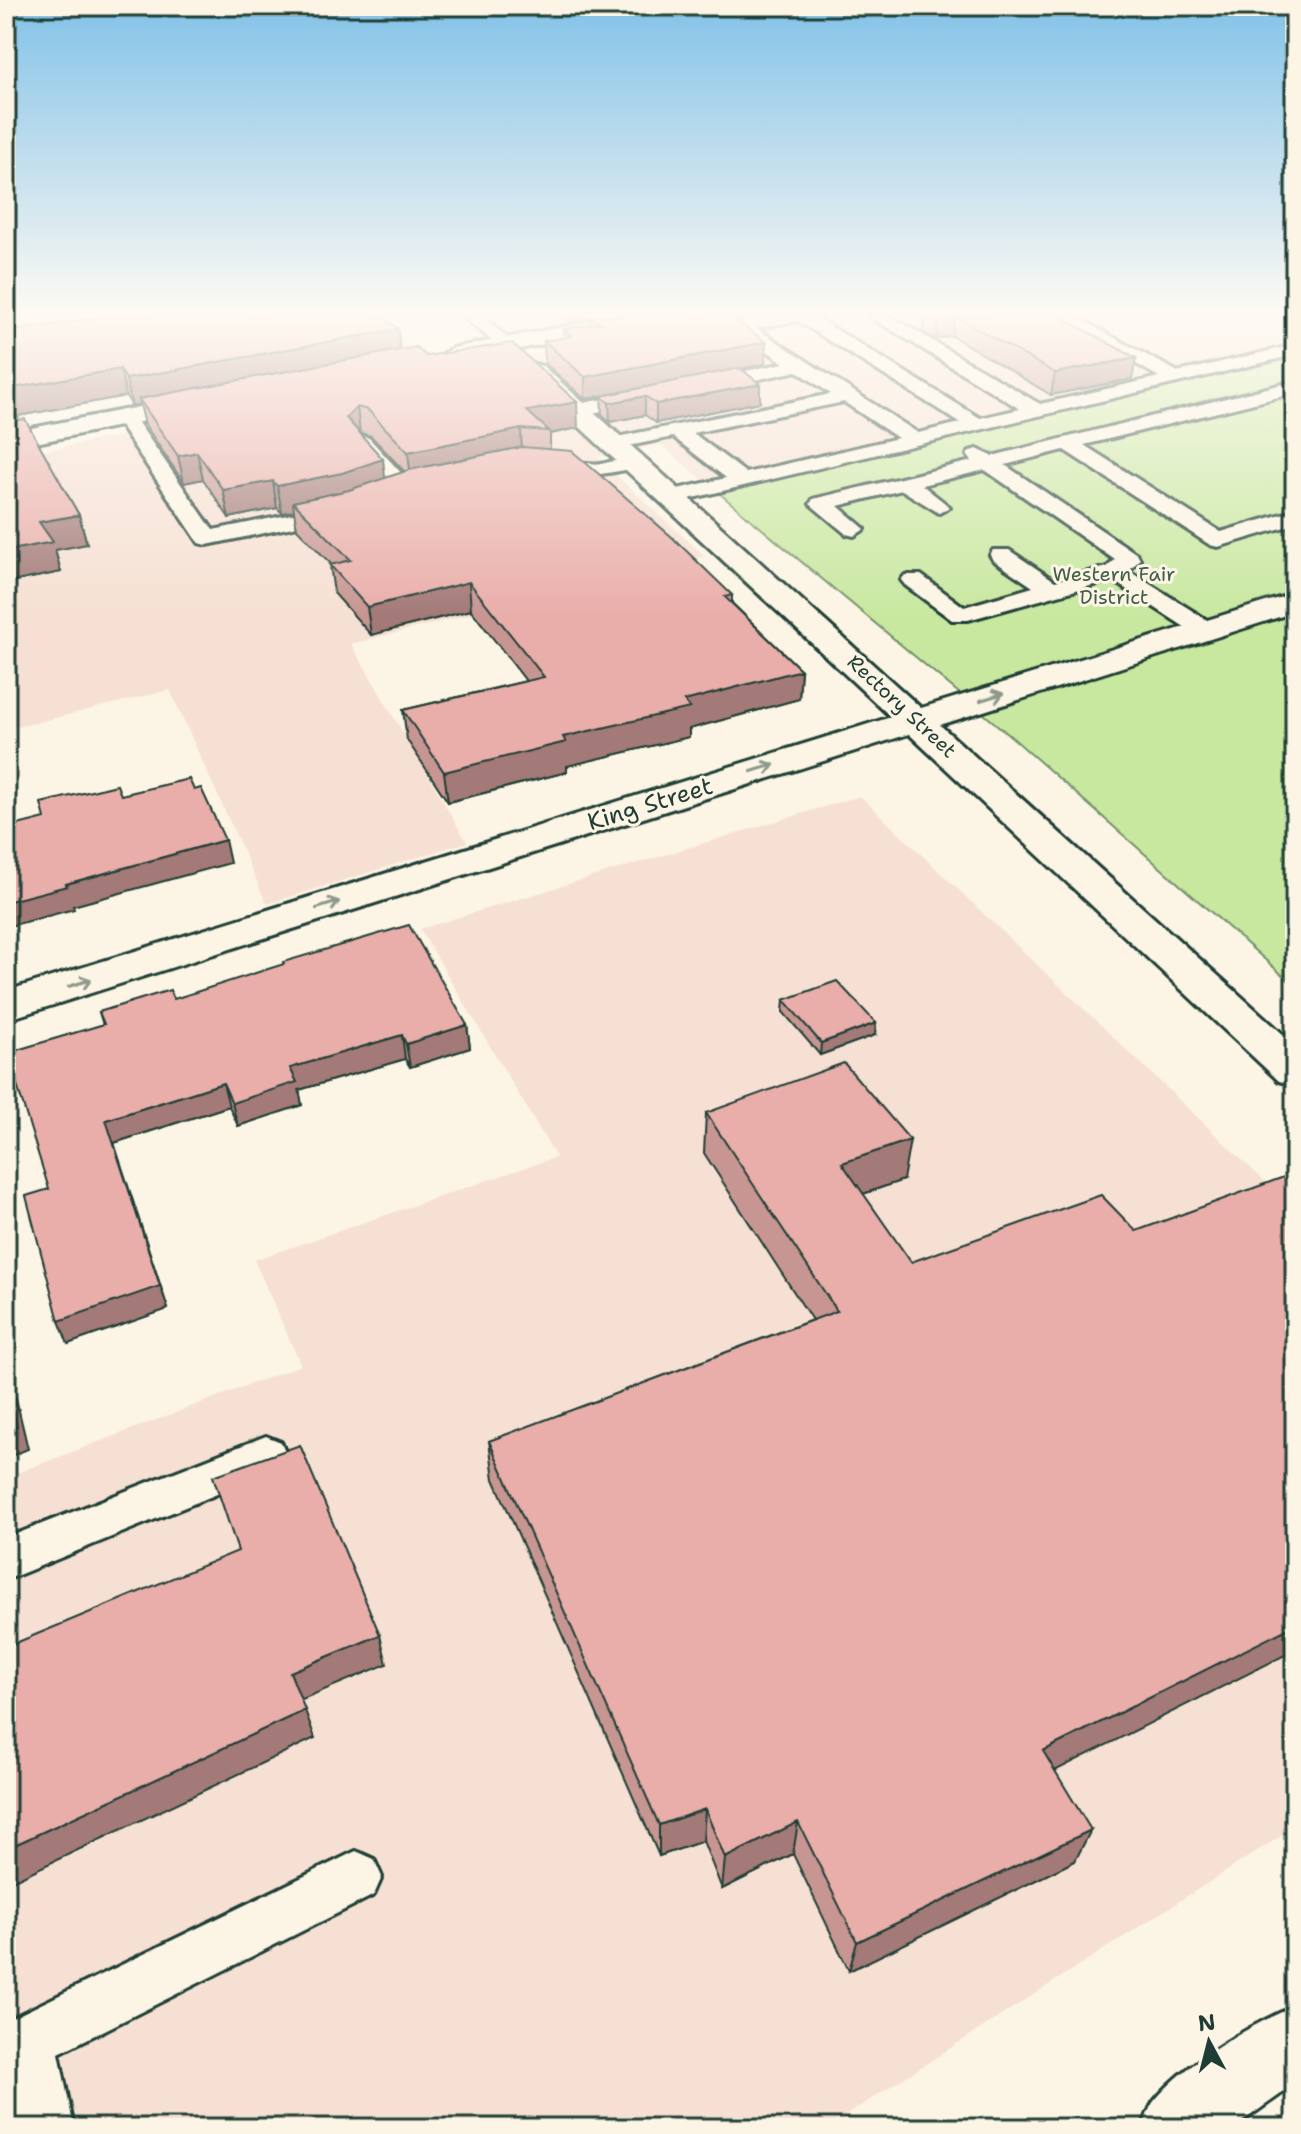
<svg xmlns="http://www.w3.org/2000/svg" width="1301" height="2134" font-family="'Shantell Sans',sans-serif">
<style>
.built{fill:#f6e0d3}
.green{fill:#c8e8a0;stroke:#74926a;stroke-width:2}
.lines{fill:none;stroke-linecap:round;stroke-linejoin:round}
.service-casing{stroke:#1f3d34;stroke-width:6}
.minor-casing{stroke:#1f3d34;stroke-width:6}
.tertiary-casing{stroke:#1f3d34;stroke-width:6}
.secondary-casing{stroke:#1f3d34;stroke-width:6}
.service{fill:#fcf5e5;fill-rule:evenodd}
.minor{fill:#fcf5e5;fill-rule:evenodd}
.tertiary{fill:#fcf5e5;fill-rule:evenodd}
.secondary{fill:#fcf5e5;fill-rule:evenodd}
.wall{fill:#c89692;stroke:#1f3d34;stroke-width:2;fill-rule:evenodd}
.shaded-wall{fill:#a37a77;stroke:#1f3d34;stroke-width:2}
.building{fill:#e9aeaa;stroke:#1f3d34;stroke-width:2}
.oneway{stroke:#8e998c}
.labels{text-anchor:middle;stroke-width:6;stroke-linejoin:round;paint-order:stroke}
.far-park-label{font-size:20px;fill:#415f4a;stroke:#fcf5e5}
.far-street-label{font-size:20px;fill:#1f3d34;stroke:#fcf5e5}
.street-label{font-size:24px;fill:#1f3d34;stroke:#fcf5e5}
</style>
<rect width="100%" height="100%" fill="#fcf5e5"/>
<filter id="ink" filterUnits="userSpaceOnUse"><feTurbulence type="fractalNoise" baseFrequency=".0125" numOctaves="2"/><feDisplacementMap in="SourceGraphic" scale="16" xChannelSelector="R" yChannelSelector="G"/><feConvolveMatrix kernelMatrix="1 2 1 2 8 2 1 2 1" color-interpolation-filters="sRGB"/></filter>
<g filter="url(#ink)">
<!-- built -->
<path class="built" d="M733,316h562v40l-576,137 -59,-49 -63,14 108,98 -354,88 116,198 -200,62 -97,-214 -164,40v-272z
M860,796l435,414v617l-469,301h-820v-651l295,-112 -47,-105 302,-103 -136,-228z"/>
<!-- green -->
<path class="green" d="M1295,356v630l-281,-247 -295,-246z"/>
<g class="lines">
<!-- service casing -->
<g class="service-casing">
<path id="service" d="M463,316h19l33,28 -9,5 -6,-1z
M768,316h46l166,102 40,-9 -151,-93h21l150,88 119,-27 -107,-61h22l104,56 117,-27v10l-623,148 -8,-1 -3,-5 3,-5 62,-14 -53,-41 -59,12 -7,-2 -3,-4 3,-4 224,-45 -34,-23 -93,20 -7,-2v-8l87,-18 -53,-37 3,-4zM798,321l162,102 -42,10 -162,-105zM844,402l54,36 -152,35 -53,-40z
M1295,381v12l-211,52 137,87 74,-22v14l-77,23 -8,-2 -146,-95 -59,15 132,89 3,5 -11,12 86,54 3,5 -3,5h-18l-85,-55 -144,40h-16l-47,-35 -4,-5 4,-5h16l43,32 69,-20 -40,-27 -3,-5 3,-5h16l46,31 52,-14 8,-7 -130,-90 -63,15 28,22 -11,6 -37,-23 -64,16 27,23 -11,7 -8,-2 -36,-30 3,-5 159,-38 -5,-6 3,-4 7,-2 15,7z
M644,391l7,2 3,4 -3,4 -73,15 -10,-6 10,-6z
M125,412l7,2 81,116 134,-27 44,-16 -39,-45 10,-6 7,2 47,51 -3,5 -53,19 -153,32 -8,-2 -84,-125z
M635,456l7,2 3,4 -3,4c-22,6 -89,19 -105,0l10,-6 54,4z
M266,1436l15,6 6,13 -6,13 -275,112v-42z
M356,1851l18,8 8,18 -8,18 -315,158 15,75h-58l-10,-50v-57z"/>
</g>
<!-- minor casing -->
<g class="minor-casing">
<path id="minor" d="M1295,2006v78l-62,44h-91c4,-9 7,-21 13,-28 32,-38 95,-75 140,-94z"/>
</g>
<!-- tertiary casing -->
<g class="tertiary-casing">
<path id="tertiary" d="M534,364l9,2 378,342 374,-115v19l-355,113 355,320v40l-16,-4 -370,-347 -903,286v-29l885,-274 -366,-341 -3,-5z"/>
</g>
<!-- secondary casing -->
<g class="secondary-casing">
<path id="secondary" d="M619,316h45l-11,7 -201,39 -12,-7 12,-7z
M200,395l9,3 4,5 -4,5 -203,41v-16z"/>
</g>
<!-- service -->
<use href="#service" class="service"/>
<!-- minor -->
<use href="#minor" class="minor"/>
<!-- tertiary -->
<use href="#tertiary" class="tertiary"/>
<!-- secondary -->
<use href="#secondary" class="secondary"/>
</g>
<!-- wall -->
<path class="wall" d="M562,316h167l36,48 -24,4 19,34 -104,21 -11,-8 -35,7 -8,-8 -1,-18 -16,3 -40,-36 -1,-22 20,-3v-9l27,-5v-6l-20,4z
M925,316h134l77,42 -4,21 -81,16 -99,-59 -16,3 -13,-7z
M398,329l2,21 26,6 152,72 -28,6v15l182,146v8l69,67 -2,29 -110,30v8l-122,29v6l-119,30 -41,-62 -4,-30 123,-29 -55,-71 -100,25 -37,-42 -4,-28h2l-35,-36 -3,-18 -12,2 -5,-5 -48,10 -26,-39 -19,4 -39,-58 -5,-21 -8,2 -6,-10 -108,20 1,4 60,95 8,29 -32,6 6,22 -55,11v-251zM360,433l11,3 34,36 -20,6z
M174,999l293,26 3,23 -60,19 -5,-8 -106,31 3,15 -64,21 -9,-20 -115,37 54,166 -100,35 -19,-155 54,-164 -4,-13z
M784,1000l91,35 -55,20 -37,-43z
M706,1113l197,67 -40,14 192,577 20,90 -226,110 -56,-117 -71,35 -19,-48 -44,15 -165,-377 -5,-38 323,-121 -108,-167z"/>
<!-- shaded-wall -->
<path class="shaded-wall" d="M570,316h34l-13,1v1l-20,4z
M955,316l-3,20 -16,3 2,-20z
M398,329l2,26 -261,44 1,5 -8,2 -6,-27z
M766,342l-1,22 -180,35v-22z
M1136,358l-4,21 -81,16 4,-22z
M120,369l6,27 -108,20 3,11 -15,4 1,-42z
M760,384v18l-104,21v-19z
M645,396v19l-35,7 -1,-19z
M577,402l1,26 -28,6 -1,-3 -22,-20z
M357,407l3,26 -14,-15z
M521,429l1,26 -111,24 -3,-27z
M197,452l6,27 -19,4 -6,-27z
M383,459l3,27 -93,16 1,9 -12,2 -5,-27z
M273,481l4,27 -48,10 -6,-28z
M79,515l8,29 -32,6 6,22 -55,11v-32l33,-29z
M469,582l2,28 -100,25 -4,-28z
M801,670l-2,29 -110,30v8l-122,29v6l-119,30 -4,-30 240,-71z
M225,840l5,23 -157,43 1,3 -68,18v-25l60,-18z
M876,1023l-1,12 -55,20 1,-12z
M467,1025l3,23 -60,19 -4,-23z
M402,1035l3,24 -106,31 3,15 -64,21 -6,-23 58,-35z
M223,1083l6,23 -115,37 54,166 -100,35 -9,-23 47,-201z
M910,1140l-7,40 -66,23 5,-40z
M6,1378l10,20 12,51 -22,9z
M1295,1625v25l-266,134 14,-33z
M380,1635l7,29 -87,36 -10,-28z
M305,1710l10,28 -309,146v-35z
M705,1809l-2,32 -44,15v-31z
M798,1822l-5,32 -71,35 3,-31z
M1091,1830l-16,31 -226,110 8,-29z"/>
<!-- building -->
<path class="building" d="M108,316h275l15,13 -272,50 -6,-10 -113,20 7,11 -8,1v-69z
M595,316h134l37,26 -181,35 -41,-36 28,-5 -8,-7 36,-6 -9,-6z
M933,316h21l-16,3z
M955,316h104l77,42 -81,15z
M512,343l65,59 -50,9 22,20 -28,-2 -113,23 -40,-42 -11,-3 -11,11 37,41 -41,14 -65,13 -4,-5 -50,9 -26,-38 -19,4 -39,-57 277,-52 10,9z
M740,368l20,16 -104,20 -11,-8 -36,7 -8,-7z
M25,419l54,96 -40,7 14,20 -47,9v-129z
M522,447l50,4 100,86 60,58 -7,2 76,73 -117,31 6,7 -127,29 3,5 -122,30 -41,-62 141,-33 -75,-95 -102,25 -37,-42 21,-5 -58,-58 56,-12 60,-20z
M189,779l5,11 7,-2 24,52 -159,44 1,2 -61,16v-74l39,-10 -4,-15 76,-18 4,10z
M409,925l58,100 -61,19 -4,-9 -112,33 7,14 -65,21 -9,-20 -117,37 54,166 -101,35 -33,-125 23,-7 -42,-136 97,-29 -5,-12 71,-22 4,9 110,-35 -1,-2z
M837,981l39,42 -55,20 -37,-43z
M844,1063l66,77 -68,23 69,99 190,-67 35,36 159,-58v452l-252,126 48,79 -234,112 -59,-120 -73,36 -20,-49 -46,16 -170,-384 348,-130 -131,-198z
M6,1381l11,45 -11,5z
M300,1445l80,190 -90,37 15,38 -299,139v-202l232,-96 -25,-75z"/>
<!-- one-way arrows -->
<defs><path id="oneway-shaft" d="M-6 0H5M1.5-3L5.5 0L1.5 3" fill="none" stroke-width="1.6" stroke-linecap="round" stroke-linejoin="round" transform="scale(2)"/></defs>
<g class="oneway">
<use href="#oneway-shaft" transform="translate(992 697) rotate(-17)"/>
<use href="#oneway-shaft" transform="translate(763 768) rotate(-17)"/>
<use href="#oneway-shaft" transform="translate(328 905) rotate(-17)"/>
<use href="#oneway-shaft" transform="translate(80 983) rotate(-17)"/>
</g>
</g>
<!-- sky -->
<linearGradient id="sky" x2="0" y2="1"><stop stop-color="#82c2e8"/><stop offset="0.51" stop-color="#fefaf3"/><stop offset="1" stop-color="#fefaf3" stop-opacity="0"/></linearGradient>
<rect width="1301" height="615" fill="url(#sky)"/>
<g class="labels">
<!-- far-park labels -->
<g class="far-park-label">
<text x="1114" y="581">Western Fair<tspan x="1114" dy="23">District</tspan></text>
</g>
<!-- far-street labels -->
<g class="far-street-label">
<text transform="translate(902 706) rotate(43)" y="7">Rectory Street</text>
</g>
<!-- street labels -->
<g class="street-label">
<text transform="translate(650 804) rotate(-17)" y="8">King Street</text>
</g>
</g>
<!-- margin -->
<rect width="1301" height="2134" fill="none" stroke="#fcf5e5" stroke-width="32"/>
<rect x="16" y="16" width="1269" height="2102" fill="none" stroke="#1f3d34" stroke-width="3" filter="url(#ink)"/>
<!-- north arrow -->
<g transform="translate(1209 2042) rotate(353)" stroke="#fcf5e5" stroke-width="6" paint-order="stroke">
<path d="M0-6L14 30L0 20L-14 30Z" fill="#1f3d34"/>
<text y="-12" font-size="22" font-weight="bold" text-anchor="middle" fill="#1f3d34">N</text>
</g>
</svg>
